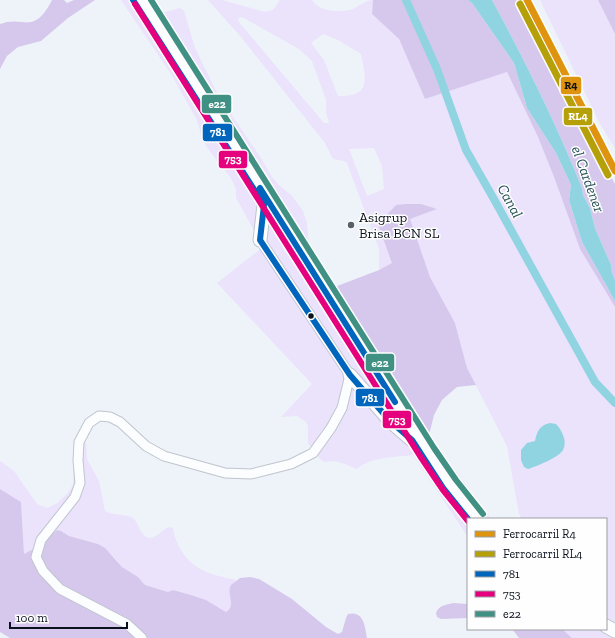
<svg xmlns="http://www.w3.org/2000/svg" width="615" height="638" font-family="'Zilla Slab',serif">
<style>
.green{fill:#ebe2fb;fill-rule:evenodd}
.forest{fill:#d6c8ec}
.water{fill:#90d4e1}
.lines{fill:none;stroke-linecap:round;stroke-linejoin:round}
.canal{stroke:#90d4e1;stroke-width:8}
.minor-casing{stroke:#bfc5ce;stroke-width:11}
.highway-casing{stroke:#bfc5ce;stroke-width:15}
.minor{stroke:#fcfdfe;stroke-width:9}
.highway{stroke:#fcfdfe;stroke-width:13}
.bus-1-casing{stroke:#fefefe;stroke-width:9}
.bus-2-casing{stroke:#fefefe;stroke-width:9}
.bus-3-casing{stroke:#fefefe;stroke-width:9}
.bus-1{stroke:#0065bd;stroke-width:6}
.bus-2{stroke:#e5007d;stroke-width:6}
.bus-3{stroke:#409183;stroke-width:6}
.rail-1-casing{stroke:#fefefe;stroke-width:10}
.rail-2-casing{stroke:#fefefe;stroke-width:10}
.rail-1{stroke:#de940e;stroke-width:7}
.rail-2{stroke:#b6a00a;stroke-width:7}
.poi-dot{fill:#5a6069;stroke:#fefefe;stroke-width:1.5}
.bus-dot{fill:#0a111c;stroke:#fefefe;stroke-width:1.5}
.labels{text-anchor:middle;stroke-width:3;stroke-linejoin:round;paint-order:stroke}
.poi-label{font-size:14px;fill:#0a111c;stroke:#fefefe;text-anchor:start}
.water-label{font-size:15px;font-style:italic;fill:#255058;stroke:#fefefe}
.line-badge{stroke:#fefefe;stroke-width:1.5}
.badge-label{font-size:11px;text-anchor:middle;font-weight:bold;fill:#fff}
.pale-badge-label{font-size:11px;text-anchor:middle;font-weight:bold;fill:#111}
</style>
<rect width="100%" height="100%" fill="#eef3f9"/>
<!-- green -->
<path class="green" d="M121,0h30c13,17 12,12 29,8l4,3 11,37 23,47 43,63 11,19 7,8 13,11 11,15 4,12 2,24 23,41 97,147 62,84h-23v18l-55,-82c-17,2 -44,2 -56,14l-12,-5 -10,-3 -11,1 -4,-3 -12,-16v-17l-2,-4 -9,-6 -16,1 31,-33 -95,-101 46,-36 -27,-49v-9l-5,-11 -11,-13 -14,-19 -5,-12 -4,-14 -26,-46z
M208,0h14l43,12 8,-2 7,-10h32c7,12 28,13 41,9 6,-3 13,-9 20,-9l-1,14 27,25 26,60 82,-27 31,65 16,40 26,72 35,58v331h-43l-10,-9h44v-110h-84l-3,-5 -12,-68 -40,-78 -12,-45 -25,-46 -21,-58 27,-10 -40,-4 -18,19 15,39 -14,7v-21l-32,-86 -3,-2 -11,-2 -8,-16 -84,-106zM242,17l57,32 13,12 14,39v12l3,11h-5l-86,-102 1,-3zM323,34l15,6 23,14c2,12 10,35 -6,40 -5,2 -12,2 -17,2l-14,-36 -13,-17zM374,148l8,18 2,23 -17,7 -18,-47z
M540,0h58l17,34v114l-15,-24z
M84,440l2,4 1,15 12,22 6,30c8,5 19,2 28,7 6,5 7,18 16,20 6,1 14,-8 19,-11l5,1c1,4 1,8 3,12 12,29 31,34 60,40 -14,14 3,24 -10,32l-20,-12 -15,-5 -18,-5 -5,2 -23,-7 -7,-8 -16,-10 -10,-12 -14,-11 -29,-8 -8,-5 -4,-1 -18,16 -15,8 -3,-52 -21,-13v-28l14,10 23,33 10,4 9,-4 11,-10 6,-9 2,-43z"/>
<!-- forest -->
<path class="forest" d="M52,0h12l3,3 7,-3h21l-27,18 -27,23 -23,6 -11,9 -7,13v-45c8,-3 13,-3 22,-2 16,3 23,-9 30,-22z
M373,0h95l4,3 42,60 13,45 29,45 15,32 -2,15 13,42 33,59v6l-35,-58 -26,-72 -16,-40 -31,-65 -82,27 -26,-60 -27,-25z
M492,0h27l62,124 34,60v96l-3,-7 -1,-8 -16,-37 -5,-20 -7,-13 -1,-7c-26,-65 -57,-127 -90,-188z
M598,0h17v34z
M406,204h15l16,5 -27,10 20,58 25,46 12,45 9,17 -19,2 -15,13 -8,15 -5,20 -97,-147 47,-18 13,-7 -14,-39 18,-19z
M0,489l21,13 3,52 15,-8 18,-16 4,1 8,5 29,8 7,4 17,19 16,10 7,8 23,7 5,-2 18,5 15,5 20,12c11,-7 0,-17 5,-27l9,-7 10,-1 9,2 33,20 34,28 12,7 4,-2 4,-14 2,-4c16,-4 17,13 19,24h-357l-10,-6z
M453,603l15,1v14l-27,1 -4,-2 -1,-4c3,-8 10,-8 17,-10z
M512,629h50l10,9h-53z"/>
<!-- water -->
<path class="water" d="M468,0h24c33,61 64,123 90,188l1,7 7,13 5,20 16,37 1,8 3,7v21l-33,-59 -13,-42 2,-15 -15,-32 -29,-45 -13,-45 -42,-60z
M550,423l6,1c4,4 6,8 8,14 1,4 1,8 -1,12 -5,8 -26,16 -35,19l-4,-2 -3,-7v-10l6,-7 8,-2c2,-10 5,-16 15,-18z"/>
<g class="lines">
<!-- canal -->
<path class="canal" d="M406,0l31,69 29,81 29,51 100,181 20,21"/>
<!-- minor casing -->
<g class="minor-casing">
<path id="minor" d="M142,638l-15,-14 -67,-35 -17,-18 -7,-14 5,-17 34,-43 5,-14 -2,-23 1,-18 10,-19 10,-7 11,1 10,5 26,24 18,10 61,17 26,1 40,-10 22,-11 18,-25 11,-20 8,-33 -90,-135"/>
</g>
<!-- highway casing -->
<g class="highway-casing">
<path id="highway" d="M142,0l285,452 23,33 27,34
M260,240l4,-35
M350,375l40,46 22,19
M606,626l9,5"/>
</g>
<!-- minor -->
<use href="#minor" class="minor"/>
<!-- highway -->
<use href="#highway" class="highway"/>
<!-- bus-1 casing -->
<g class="bus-1-casing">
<path id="bus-1" d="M133,0l131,205 -4,35 90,135 40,46 22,19 31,48 25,31
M260,188l135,214"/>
</g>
<!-- bus-2 casing -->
<g class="bus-2-casing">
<path id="bus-2" d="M135,4l285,452 23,34 25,31"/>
</g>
<!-- bus-3 casing -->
<g class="bus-3-casing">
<path id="bus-3" d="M151,0l283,448 22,32 27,34"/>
</g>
<!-- bus-1 -->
<use href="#bus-1" class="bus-1"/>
<!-- bus-2 -->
<use href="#bus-2" class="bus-2"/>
<!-- bus-3 -->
<use href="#bus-3" class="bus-3"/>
<!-- rail-1 casing -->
<g class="rail-1-casing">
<path id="rail-1" d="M527,0l88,171"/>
</g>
<!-- rail-2 casing -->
<g class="rail-2-casing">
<path id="rail-2" d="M520,4l88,171"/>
</g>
<!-- rail-1 -->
<use href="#rail-1" class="rail-1"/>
<!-- rail-2 -->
<use href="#rail-2" class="rail-2"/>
</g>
<!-- markers -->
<circle class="poi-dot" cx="351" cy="225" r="4"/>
<circle class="bus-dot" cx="311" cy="316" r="3.5"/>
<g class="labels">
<!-- poi labels -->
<g class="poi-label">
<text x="359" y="222">Asigrup<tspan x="359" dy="16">Brisa BCN SL</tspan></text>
</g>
<!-- water labels -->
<g class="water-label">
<text transform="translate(588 179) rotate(70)" y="5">el Cardener</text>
<text transform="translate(510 201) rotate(61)" y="5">Canal</text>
</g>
</g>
<g class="line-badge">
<rect x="560" y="76" width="22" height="19" rx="4" fill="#de940e"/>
<rect x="201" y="94" width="31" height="20" rx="4" fill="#409183"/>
<rect x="563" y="107" width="30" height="19" rx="4" fill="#b6a00a"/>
<rect x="202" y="123" width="31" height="19" rx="4" fill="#0065bd"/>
<rect x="218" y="150" width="30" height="19" rx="4" fill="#e5007d"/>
<rect x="365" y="353" width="30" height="19" rx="4" fill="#409183"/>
<rect x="355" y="388" width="30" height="19" rx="4" fill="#0065bd"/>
<rect x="382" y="410" width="30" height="19" rx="4" fill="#e5007d"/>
</g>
<g class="badge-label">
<text x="217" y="108">e22</text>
<text x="578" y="120">RL4</text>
<text x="218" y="136">781</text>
<text x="233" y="163">753</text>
<text x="380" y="367">e22</text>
<text x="370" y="402">781</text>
<text x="397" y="424">753</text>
</g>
<g class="pale-badge-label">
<text x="571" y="89">R4</text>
</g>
<!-- legend -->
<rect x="467" y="518" width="140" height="112" fill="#fefefe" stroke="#9c9fa4"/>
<rect x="475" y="531" width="20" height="6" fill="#de940e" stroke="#9c9fa4"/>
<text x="503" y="538" font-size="12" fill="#0a111c">Ferrocarril R4</text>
<rect x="475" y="551" width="20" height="6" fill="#b6a00a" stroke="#9c9fa4"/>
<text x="503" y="558" font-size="12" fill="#0a111c">Ferrocarril RL4</text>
<rect x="475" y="571" width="20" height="6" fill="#0065bd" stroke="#9c9fa4"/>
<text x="503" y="578" font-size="12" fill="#0a111c">781</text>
<rect x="475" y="591" width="20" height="6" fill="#e5007d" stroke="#9c9fa4"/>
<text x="503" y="598" font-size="12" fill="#0a111c">753</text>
<rect x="475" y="611" width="20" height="6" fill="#409183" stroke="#9c9fa4"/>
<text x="503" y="618" font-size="12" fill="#0a111c">e22</text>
<!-- scale -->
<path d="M10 622v6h117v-6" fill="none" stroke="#0a111c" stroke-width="2"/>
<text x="16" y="622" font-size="12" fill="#0a111c" stroke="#fefefe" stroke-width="3" paint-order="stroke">100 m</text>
</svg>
